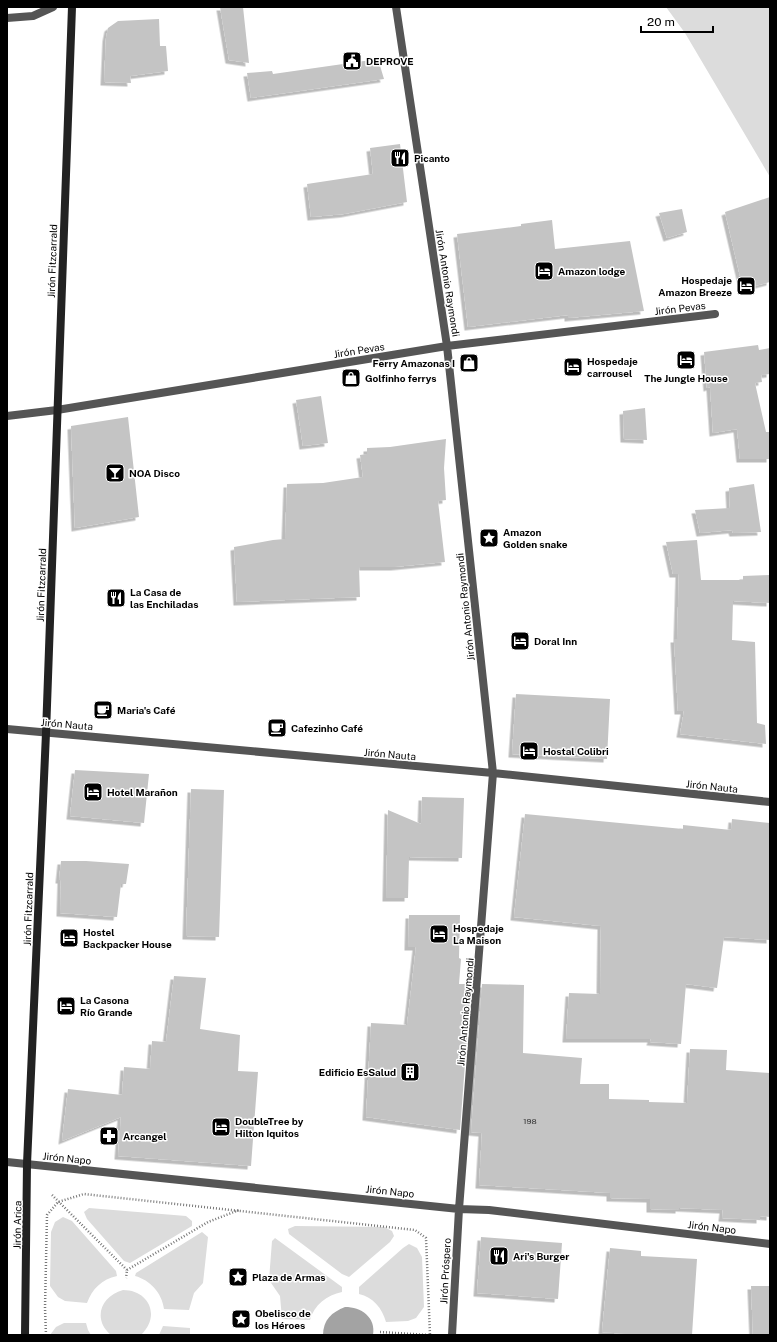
<svg xmlns="http://www.w3.org/2000/svg" width="777" height="1342" font-family="'Public Sans',sans-serif">
<style>
.green{fill:#dcdcdc}
.water{fill:#a3a3a3}
.building{fill:#c4c4c4;filter:url(#shadow)}
.lines{fill:none;stroke-linecap:round;stroke-linejoin:round}
.path{stroke:#777;stroke-width:2.5;stroke-dasharray:1 2;stroke-linecap:butt}
.minor{stroke:#555;stroke-width:8}
.secondary{stroke:#222;stroke-width:8}
.labels{text-anchor:middle;stroke-width:3;stroke-linejoin:round;paint-order:stroke}
.number-label{font-size:8px;fill:#313131}
.poi-label{font-size:10px;font-weight:bold;fill:#000;stroke:#fff;text-anchor:start}
.street-label{font-size:10px;fill:#000;stroke:#fff}
</style>
<defs>
<filter id="shadow"><feDropShadow dx="-3.5" dy="3.5" stdDeviation="0" flood-color="#0004"/></filter>
</defs>
<rect width="100%" height="100%" fill="#fff"/>
<!-- green -->
<path class="green" d="M666,7h104v170l-85,-144z
M89,1208l97,8 6,5v5l-62,37 -6,-2 -37,-42 -3,-7z
M63,1217l9,4 44,50 1,5c-15,3 -25,13 -30,27l-22,-2 -7,-4 -8,-11 1,-54 4,-10z
M295,1226l89,1 8,4 2,5 -4,6 -41,35 -7,-3 -53,-40 -1,-5z
M202,1232l6,5 -5,46 -9,10 -5,17 -25,-1c-2,-16 -14,-29 -29,-33l1,-3z
M275,1238l67,49v5c-15,3 -28,13 -32,28l-28,-1 -2,-23 -11,-16 3,-39z
M409,1244l8,4 5,9 2,50 -8,11 -8,3 -22,1c-4,-14 -13,-25 -27,-28v-7l44,-39z
M123,1290c26,0 38,26 18,45h-30c-19,-16 -10,-39 12,-45z
M64,1323h22l2,7 3,5h-41l6,-8z
M163,1326l27,2v7h-31z"/>
<!-- water -->
<path class="water" d="M345,1307c16,0 31,10 28,28h-50c0,-15 9,-23 22,-28z"/>
<!-- building -->
<path class="building" d="M220,7h23l6,56 -20,-3z
M159,19l1,27h6l2,25 -38,5 1,7 -27,-1 2,-44 2,-10 10,-7z
M378,59l6,20 -133,19 -4,-25 25,-2 1,3z
M400,144l7,58 -63,12 -33,3 -4,-33 66,-10 -3,-26z
M770,197v85l-27,7 -18,-77z
M682,209l5,23 -20,6 -8,-25z
M552,220l3,29 75,-8 14,70 -76,7v-3l-100,12 -11,-93 64,-8v-2z
M758,345l1,5 11,-2v26l-9,1 1,7 -7,1 11,49h4v27h-30l-3,-30 -24,4 -3,-46 -3,1 -3,-36z
M321,396l7,47 -25,3 -7,-46z
M645,408l2,32 -23,-1 -1,-28z
M128,417l11,100 -64,11 -4,-102z
M446,439l-2,29 2,32 -8,1 7,61 -51,5h-35l1,30 -123,5 -3,-55 39,-7 12,-1 2,-55 36,-1 40,-6 -3,-22 7,-1v-6l23,-1z
M754,484l7,48 -28,1 -1,-3 -32,3 -5,-23 35,-2 -1,-20z
M697,540l4,40h42v-4l27,-1v28l-37,-2 -1,39 23,2 2,81 8,2 1,19 -86,-10 4,-23h-6l-4,-72h3l2,-65h-6l-7,-32z
M516,694l94,5 -3,60 -95,-5z
M75,770l74,4 -5,49 -74,-7z
M191,789l33,1 -5,147 -33,-1z
M422,797l42,1 -2,60 -53,-1 -1,41h-22l2,-88 33,14z
M525,814l158,15v-4l48,5 1,-11 38,4v117l-46,-3 -7,51 -31,-4 -5,60 -31,-2 1,-3h-85l3,-46 31,1 1,-68 -87,-9z
M61,861h25l43,3 -3,20h-5l-4,33 -57,-4 1,-33h-2z
M409,915h51l-1,43 2,1 -2,25h12l-11,146 -94,-13 5,-94 36,2 9,-78h-8z
M174,976l32,2 -6,51 40,6 -2,36 20,1 -7,94 -133,-10 3,-39 -59,24 6,-52 54,6 2,-28 26,2 2,-28 14,1z
M482,984l42,1 -1,68 59,5 -2,26h29v15l40,1v2l38,1 3,-54 37,1 -1,20 44,3v144l-10,-1v4l-38,-2 1,-8 -44,-2v2l-29,-1v-10l-40,-1v-5l-131,-8 3,-52 -11,-1z
M481,1237l81,6 -4,56 -81,-6z
M610,1248l31,3v5l56,3 -5,76h-55l-35,-3z
M751,1286h19v49h-17z"/>
<g class="lines">
<!-- path -->
<path class="path" d="M52,1195l75,75 -1,8
M127,1270l81,-48 31,-12
M380,1332l49,3
M46,1335l-1,-27 2,-93 11,-13 26,-8 331,36 11,8 4,97"/>
<!-- minor -->
<path class="minor" d="M396,7l51,339 46,427 -34,436 -7,126
M7,18l26,-2 20,-9
M7,416l50,-6 390,-64 268,-32
M7,729l486,44 277,29
M7,1162l452,47 30,1 281,34"/>
<!-- secondary -->
<path class="secondary" d="M25,1335l2,-171 19,-431 26,-726"/>
</g>
<!-- icons -->
<defs>
<g id="civic-square" transform="scale(1)"><rect x="-9" y="-9" width="18" height="18" rx="4" fill="#000" stroke="#fff"/><path d="M-.6-6.5H3V-4.5H.6V-3L4-1V1h2V6H-6V1h2V-1L-.6-3ZM-1.2 2.5V6h2.4V2.5Z" fill="#fff"/></g>
<g id="restaurant-square" transform="scale(1)"><rect x="-9" y="-9" width="18" height="18" rx="4" fill="#000" stroke="#fff"/><path d="M-5-6h1v4h1v-4h1v4h1v-4h1v5L-1.5 .5V6h-2V.5L-5-1ZM5-6V6H3V1.5H1.5Q1.5-4 5-6Z" fill="#fff"/></g>
<g id="hotel-square" transform="scale(1)"><rect x="-9" y="-9" width="18" height="18" rx="4" fill="#000" stroke="#fff"/><path d="M-6-4.5h1.5V1H6V5H4.5V3h-9V5H-6ZM-4 0a1.8 1.8 0 1 1 3.6 0ZM.5 0V-2.5h3Q6-2.5 6 0Z" fill="#fff"/></g>
<g id="shop-square" transform="scale(1)"><rect x="-9" y="-9" width="18" height="18" rx="4" fill="#000" stroke="#fff"/><path d="M-5-2.5h2.3a2.7 3.5 0 0 1 5.4 0H5L5.5 6h-11ZM-1.5-2.5h3a1.5 2.3 0 0 0-3 0Z" fill="#fff"/></g>
<g id="bar-square" transform="scale(1)"><rect x="-9" y="-9" width="18" height="18" rx="4" fill="#000" stroke="#fff"/><path d="M-6-5H6L.8 .8V4.5H3.5V6h-7V4.5H-.8V.8Z" fill="#fff"/></g>
<g id="sight-square" transform="scale(1)"><rect x="-9" y="-9" width="18" height="18" rx="4" fill="#000" stroke="#fff"/><path d="M0-6L1.8-2.2L6-1.7L2.9 1.2L3.7 5.4L0 3.3L-3.7 5.4L-2.9 1.2L-6-1.7L-1.8-2.2Z" fill="#fff"/></g>
<g id="cafe-square" transform="scale(1)"><rect x="-9" y="-9" width="18" height="18" rx="4" fill="#000" stroke="#fff"/><path d="M-5.5-4.5H6V0H3Q3 3.5 0 3.5H-2.5Q-5.5 3.5-5.5 0ZM3-3.2v2h1.7v-2ZM-6 4.5H4V6H-6Z" fill="#fff"/></g>
<g id="building-square" transform="scale(1)"><rect x="-9" y="-9" width="18" height="18" rx="4" fill="#000" stroke="#fff"/><path d="M-4-6H4V6H1V3H-1V6H-4ZM-2.5-4.3h1.7v1.8h-1.7ZM.8-4.3h1.7v1.8H.8ZM-2.5-1h1.7V.8h-1.7ZM.8-1h1.7V.8H.8Z" fill="#fff"/></g>
<g id="pharmacy-square" transform="scale(1)"><rect x="-9" y="-9" width="18" height="18" rx="4" fill="#000" stroke="#fff"/><path d="M-2-6h4v4h4v4h-4v4h-4v-4h-4v-4h4Z" fill="#fff"/></g>
</defs>
<g fill-rule="evenodd">
<use href="#civic-square" x="352" y="61"/>
<use href="#restaurant-square" x="400" y="158"/>
<use href="#hotel-square" x="544" y="271"/>
<use href="#hotel-square" x="746" y="286"/>
<use href="#hotel-square" x="686" y="360"/>
<use href="#shop-square" x="469" y="363"/>
<use href="#hotel-square" x="573" y="367"/>
<use href="#shop-square" x="351" y="378"/>
<use href="#bar-square" x="115" y="473"/>
<use href="#sight-square" x="489" y="538"/>
<use href="#restaurant-square" x="116" y="598"/>
<use href="#hotel-square" x="520" y="641"/>
<use href="#cafe-square" x="103" y="710"/>
<use href="#cafe-square" x="277" y="728"/>
<use href="#hotel-square" x="529" y="751"/>
<use href="#hotel-square" x="93" y="792"/>
<use href="#hotel-square" x="439" y="934"/>
<use href="#hotel-square" x="69" y="938"/>
<use href="#hotel-square" x="66" y="1006"/>
<use href="#building-square" x="410" y="1072"/>
<use href="#hotel-square" x="221" y="1127"/>
<use href="#pharmacy-square" x="109" y="1136"/>
<use href="#restaurant-square" x="499" y="1256"/>
<use href="#sight-square" x="238" y="1277"/>
<use href="#sight-square" x="241" y="1319"/>
</g>
<g class="labels">
<!-- number labels -->
<g class="number-label">
<text x="530" y="1124">198</text>
</g>
<!-- poi labels -->
<g class="poi-label">
<text x="366" y="65">DEPROVE</text>
<text x="414" y="162">Picanto</text>
<text x="558" y="275">Amazon lodge</text>
<text x="732" y="284" text-anchor="end">Hospedaje<tspan x="732" dy="12">Amazon Breeze</tspan></text>
<text x="587" y="365">Hospedaje<tspan x="587" dy="12">carrousel</tspan></text>
<text x="455" y="367" text-anchor="end">Ferry Amazonas I</text>
<text x="365" y="382">Golfinho ferrys</text>
<text x="686" y="382" text-anchor="middle">The Jungle House</text>
<text x="129" y="477">NOA Disco</text>
<text x="503" y="536">Amazon<tspan x="503" dy="12">Golden snake</tspan></text>
<text x="130" y="596">La Casa de<tspan x="130" dy="12">las Enchiladas</tspan></text>
<text x="534" y="645">Doral Inn</text>
<text x="117" y="714">Maria's Café</text>
<text x="291" y="732">Cafezinho Café</text>
<text x="543" y="755">Hostal Colibri</text>
<text x="107" y="796">Hotel Marañon</text>
<text x="453" y="932">Hospedaje<tspan x="453" dy="12">La Maison</tspan></text>
<text x="83" y="936">Hostel<tspan x="83" dy="12">Backpacker House</tspan></text>
<text x="80" y="1004">La Casona<tspan x="80" dy="12">Río Grande</tspan></text>
<text x="396" y="1076" text-anchor="end">Edificio EsSalud</text>
<text x="235" y="1125">DoubleTree by<tspan x="235" dy="12">Hilton Iquitos</tspan></text>
<text x="123" y="1140">Arcangel</text>
<text x="513" y="1260">Ari's Burger</text>
<text x="252" y="1281">Plaza de Armas</text>
<text x="255" y="1317">Obelisco de<tspan x="255" dy="12">los Héroes</tspan></text>
</g>
<!-- street labels -->
<g class="street-label">
<text transform="translate(52 261) rotate(-88)" y="4">Jirón Fitzcarrald</text>
<text transform="translate(448 283) rotate(81)" y="4">Jirón Antonio Raymondi</text>
<text transform="translate(680 308) rotate(-7)" y="4">Jirón Pevas</text>
<text transform="translate(359 350) rotate(-9)" y="4">Jirón Pevas</text>
<text transform="translate(41 585) rotate(-88)" y="4">Jirón Fitzcarrald</text>
<text transform="translate(465 607) rotate(-96)" y="4">Jirón Antonio Raymondi</text>
<text transform="translate(67 724) rotate(5)" y="4">Jirón Nauta</text>
<text transform="translate(390 754) rotate(5)" y="4">Jirón Nauta</text>
<text transform="translate(712 786) rotate(6)" y="4">Jirón Nauta</text>
<text transform="translate(28 909) rotate(-88)" y="4">Jirón Fitzcarrald</text>
<text transform="translate(465 1012) rotate(-85)" y="4">Jirón Antonio Raymondi</text>
<text transform="translate(67 1158) rotate(6)" y="4">Jirón Napo</text>
<text transform="translate(390 1191) rotate(6)" y="4">Jirón Napo</text>
<text transform="translate(17 1225) rotate(-89)" y="4">Jirón Arica</text>
<text transform="translate(712 1227) rotate(7)" y="4">Jirón Napo</text>
<text transform="translate(445 1271) rotate(-87)" y="4">Jirón Próspero</text>
</g>
</g>
<!-- border -->
<rect width="777" height="1342" fill="none" stroke="#000000" stroke-width="16"/>
<!-- scale -->
<path d="M641 26v6h72v-6" fill="none" stroke="#000000" stroke-width="2"/>
<text x="647" y="26" font-size="12" fill="#000000" stroke="#ffffff" stroke-width="3" paint-order="stroke">20 m</text>
</svg>
